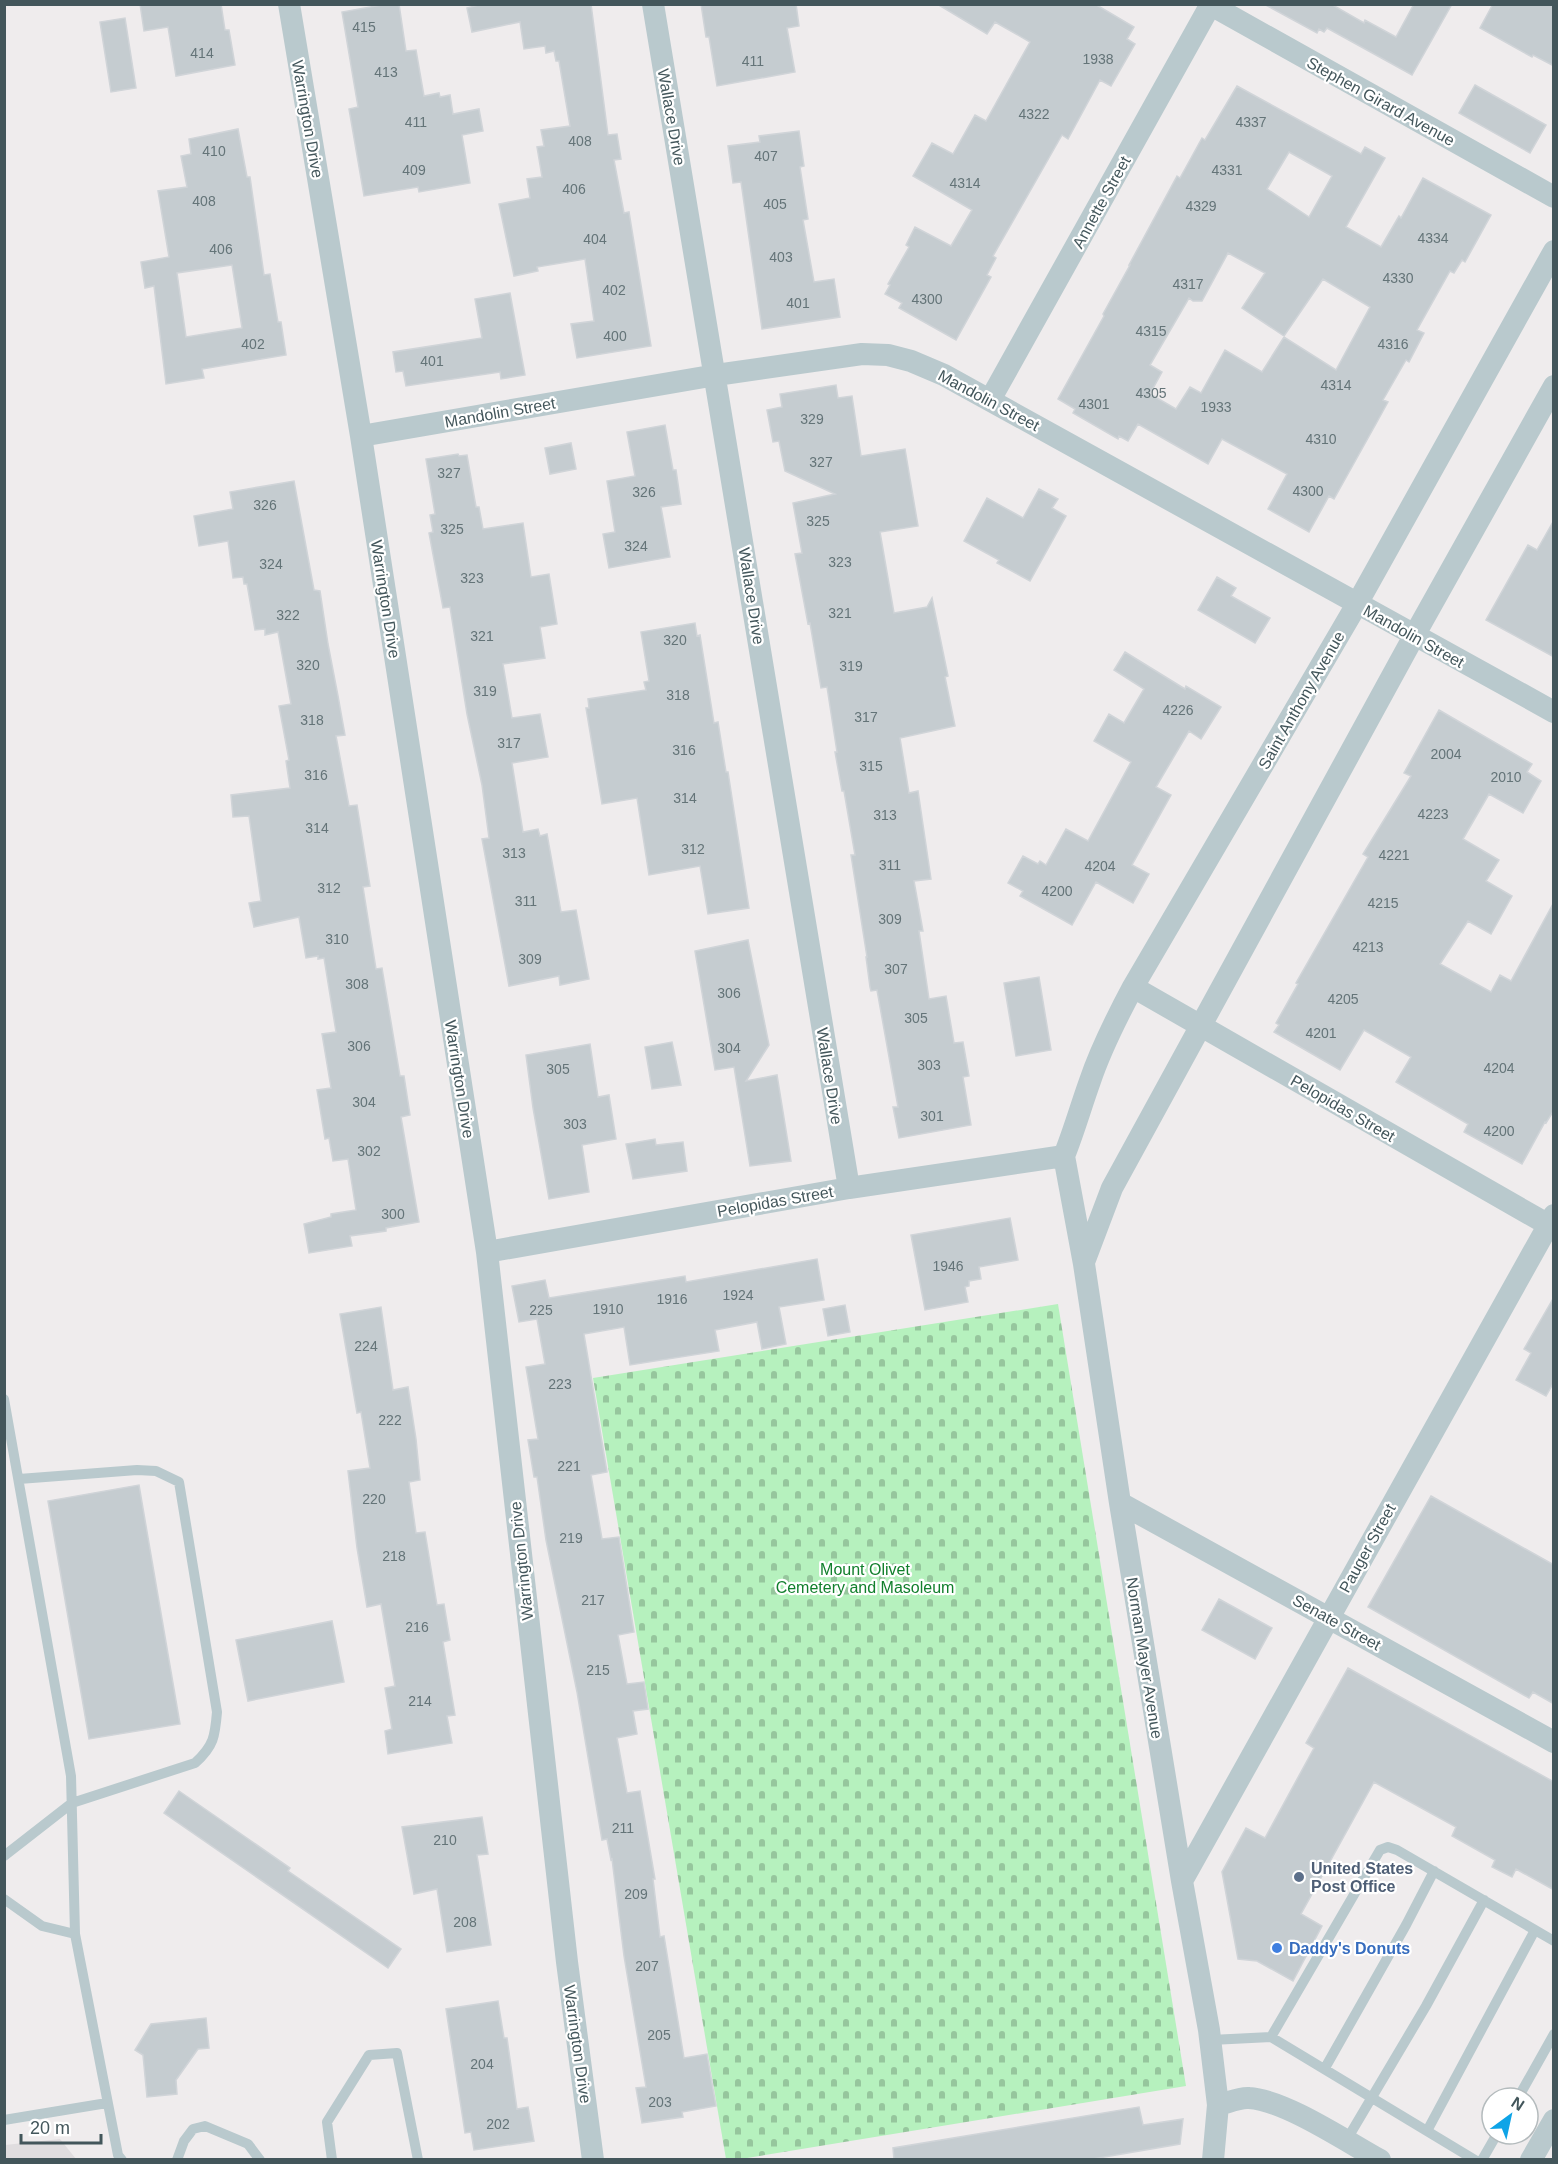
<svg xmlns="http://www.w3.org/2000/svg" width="1558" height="2164" font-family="Helvetica,sans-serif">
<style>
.education{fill:#e0dddf}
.cemetery{fill:url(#cemetery-stones)}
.building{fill:#c5ccd0;stroke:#d0d4d8;stroke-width:1.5;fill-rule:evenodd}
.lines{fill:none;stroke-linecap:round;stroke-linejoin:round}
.lane{stroke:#b9c9cd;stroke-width:10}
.street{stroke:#b9c9cd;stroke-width:22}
.service-dot{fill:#5c6f8a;stroke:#fff;stroke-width:2}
.shop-dot{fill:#3f7fe0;stroke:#fff;stroke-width:2}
.labels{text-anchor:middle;stroke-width:4.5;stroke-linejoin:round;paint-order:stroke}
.number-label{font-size:14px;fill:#647478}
.street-label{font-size:16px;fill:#43565b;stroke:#fff}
.park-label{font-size:16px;fill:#117f2c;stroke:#fff}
.service-label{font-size:16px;font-weight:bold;fill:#4e5e75;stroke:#fff;text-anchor:start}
.shop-label{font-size:16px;font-weight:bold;fill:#366cbe;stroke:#fff;text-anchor:start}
</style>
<defs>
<pattern id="cemetery-stones" width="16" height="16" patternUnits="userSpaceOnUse" patternTransform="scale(1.5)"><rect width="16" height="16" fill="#b6f1be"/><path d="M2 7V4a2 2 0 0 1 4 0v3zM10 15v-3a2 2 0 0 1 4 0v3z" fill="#96c69d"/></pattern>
</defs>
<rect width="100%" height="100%" fill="#efeced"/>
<!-- education -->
<path class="education" d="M60,2139l16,20h-71v-14z"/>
<!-- cemetery -->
<path class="cemetery" d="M1058,1304l128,782 -445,73h-15l-133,-781z"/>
<!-- building -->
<path class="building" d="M140,4h81l4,26h4l6,35 -59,11 -8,-49 -24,4z
M387,4h12l7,47 10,-1 8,46 15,-3 1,4 10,-2 3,19 26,-5 4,22 -21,4 8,48 -51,9 -1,-5 -54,9 -15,-87 9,-2 -16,-95z
M482,4h109l17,131 9,-1 4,25 -7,1 10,53 5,-1 22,134 -74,12 -6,-34 23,-3 -9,-62 -48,8 1,4 -24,5 -15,-72 31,-6 -3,-19 15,-2 -5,-30 7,-1 -3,-16 29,-4 -11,-65h-3l-2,-10 -8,2 -1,-7 -21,3 -4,-27 -48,10 -5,-24z
M701,4h95l3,22 -12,2 8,44 -78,14 -8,-49h-3z
M937,4h158l39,23 -7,12 8,5 -24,42 -11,-6 -32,59 -6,-4 -69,121 3,2 -9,17 4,2 -35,63 -57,-32 3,-5 -17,-9 5,-9 -2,-1 21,-37 -3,-2 9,-18 36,19 21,-36 -59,-34 19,-33 21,11 22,-39 11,6 44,-79 -35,-20 -8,12z
M1264,4h67l33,19 1,-3 31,17 18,-33h38l-40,71 -85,-47 -3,4 -5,-3 -2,4z
M1493,4h61v62l-21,-11 -1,2 -52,-29z
M125,18l11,70 -25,4 -11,-70z
M1475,85l71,40 -16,28 -71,-40z
M1237,86l124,68 4,-7 20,11 -39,69 35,20 18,-31 2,2 22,-40 68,37 -26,47 -3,-2 -8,13 -4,-2 -33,59 7,3 -15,29 -3,-2 -23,40 5,2 -11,20 -43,77 -5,-3 -20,36 -41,-23 19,-35 -65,-35 -14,25 -70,-40 -10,17 -9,-5 -1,3 -45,-26 2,-4 -17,-10 46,-83 -1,-2 27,-49h-1l48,-89 3,2 22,-40 3,2zM1289,152l43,24 -23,41 -42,-28zM1228,253l37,20 -23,35 42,28 39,-57 47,28 -34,63 -52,-33 -22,35 -37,-22 -24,43 -11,-6 -14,22 -26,-15 12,-22 -12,-7 39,-67 4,3h9z
M238,129l9,48h3l14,98 6,-1 8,48h3l5,33 -84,14 2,9 -38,6 -12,-98 -9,2 -4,-26 28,-5 -11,-66 29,-4 -6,-31 10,-2 -2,-15zM232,265l10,63 -56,9 -9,-64z
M799,131l5,35 -4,1 8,52 -5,1 11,62 20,-3 6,38 -78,12 -21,-147 -8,1 -5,-37 32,-4 -1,-6z
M510,293l15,82 -24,4 -1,-7 -94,14 -3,-15 -7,1 -3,-20 89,-14 -7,-39z
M836,385l2,13 14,-2 9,60 44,-7 13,77 -38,6 14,81 33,-6 5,-9 16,78 -3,1 10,49 -55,12 9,55 9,-2 13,88 -17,2 9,50h-4l10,68 17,-3 8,47 9,-1 6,34 -6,1 8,48 -72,13 -6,-31h5l-21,-117 -6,1 -1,-4 -4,-30h1l-16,-102h4l-11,-64h-2l-7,-39h2l-10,-65 -6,1 -11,-65 -2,1 -13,-70 7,-1 -9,-50 42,-9 -50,-23 -6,-30 -6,1 -6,-32 15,-3 -2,-13z
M665,425l8,45h3l5,34 -20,3 9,50 -61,11 -6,-34 12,-2 -8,-51 28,-5 -8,-44z
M571,443l5,26 -26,5 -5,-26z
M458,454l1,2 8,-1 9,52h3l4,22 40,-6 8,54 18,-3 8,50 -17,3 5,31 -42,6 9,54 28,-4 8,43 -36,6 11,69 15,-3 2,7 7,-2 14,78 15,-2 13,69 -29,6 -1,-9 -50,10 -27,-147 7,-1 -7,-53 -15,-71 -17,-107 -7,1 -14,-75 4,-1 -3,-17 5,-1 -9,-55z
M294,481l20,109 6,1 8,53 10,52 7,39 -9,1 13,70 8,-1 13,81 -7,1 13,82 6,-1 18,108h4l6,39 -9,2 18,105 -33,6v3l-36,5 2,10 -43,7 -5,-29 27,-7v-3l25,-4 -8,-51 -15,2 -4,-23 -4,1 -8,-49 14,-2 -9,-54 14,-2 -12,-74 -6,1v-3l-12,2 -7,-41 -45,10 -5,-24 12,-2 -12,-85 -16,1 -2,-22 59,-7 -4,-27 3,-1 -10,-54 12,-2 -13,-72 -13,3v-6l-10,1 -8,-46h-3l-1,-7 -10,1 -5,-37 -29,5 -5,-30 39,-7 -3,-17z
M1039,489l19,10 -6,9 14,8 -36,65 -33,-18 2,-3 -35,-19 23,-43 36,20z
M1554,520v137l-68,-37 42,-75 9,5z
M1217,577l19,11 -5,8 39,22 -15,25 -57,-33z
M695,623l2,13 3,-1 14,88 4,-1 8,50h2l21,136 -41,6 -8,-48 -51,9 -12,-77 -35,6 -16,-96h3l-1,-9 58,-9 -2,-8 5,-1 -8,-49z
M1125,652l60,37 1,-3 35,21 -20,32 -12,-8 -33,56 15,8 -39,70 17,9 -16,29 -37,-21 -24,43 -52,-29 3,-5 -15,-8 15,-27 15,8 2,-3 6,4 20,-36 22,12 43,-79 -37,-21 15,-27 15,9 20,-34 -30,-19z
M1439,710l93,54 -5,8 14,9 -18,32 -34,-19 -26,45 36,21 -13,21 26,15 -21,38 -23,-13 -28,43 51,28 9,-17 11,6 43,-79v208l-8,13 -1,-1 -23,42 -58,-32 4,-8 -72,-42 15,-25 -47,-27 -24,40 -66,-38 5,-7 -3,-2 22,-39 -2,-1 72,-126 -5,-3 48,-78 -7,-3z
M748,940l21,105 -23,36 31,-6 14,86 -41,5 -16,-99 -19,3 -20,-119z
M1039,977l12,73 -35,6 -12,-73z
M672,1042l9,43 -29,4 -7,-42z
M590,1044l8,53 11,-2 7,44 -34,6 7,47 -40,7 -16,-91 -7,-53z
M655,1139l1,6 27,-3 4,29 -54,8 -7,-35z
M1010,1218l8,42 -39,7 2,12 -12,2v5l-4,1 3,15 -43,8 -14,-75z
M817,1259l7,41 -45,7 7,37 -24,5 -5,-27 -42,8 4,21 -89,14 -6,-38 -40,7 23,138 -16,3 11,64 17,-2 15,95 -16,3 9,49 17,-2 4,27 -15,2 4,23 -20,4 10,55 13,-2 15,88h-2l7,58 4,-1 20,122 23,-4 9,52 -34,6 1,5 -41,6 -6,-35 10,-1 -22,-131 -12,-97 -1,1 -4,-21 -5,1 -25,-148 -31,-152 -9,-63h-3l-6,-37 10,-1 -12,-72 19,-3 -8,-45 -18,3 -7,-36 33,-6 4,18 136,-22 1,6z
M1554,1297v85l-8,14 -30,-16 15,-27 -7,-4z
M845,1305l5,27 -22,4 -5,-27z
M381,1307l12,83 15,-3 8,52 4,41 -11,2 7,51 9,-1 12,73 7,-1 6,36 -7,2 12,73 -8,1 5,27 -64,11 -3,-23 7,-2 -7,-41 10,-2 -14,-82 -14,3 -10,-59 -9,-77 22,-3 -9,-56 -4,1 -17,-99z
M139,1485l41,239 -91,15 -41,-238z
M1431,1496l123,69v139l-21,-12 -4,6 -161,-91z
M1219,1599l53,29 -17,31 -53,-29z
M332,1621l12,61 -96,19 -12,-61z
M1348,1668l206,114v108l-38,-21 -4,8 -20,-10 3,-7 -43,-24 4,-9 -82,-45 -73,132 21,12 -29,55 -36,-20 -19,-2 -16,-87 24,-44 19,10 49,-90 -8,-5z
M179,1791l111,77 -2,3 113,78 -13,19 -224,-155z
M482,1817l6,37 -11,1 14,90 -44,7 -10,-63 -23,5 -12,-67z
M498,2001l6,37h3l10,71 11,-2 6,34 -60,9 -3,-18 -6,1 -19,-124z
M206,2018l3,30 -11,1 -22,31 1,14 -30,3 -4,-42 -8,-5 16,-26z
M1139,2107l4,18 40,-6 -3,25 -93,16h-193l-1,-12z"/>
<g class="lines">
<!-- lane -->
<path class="lane" d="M4,1399l67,377 4,158 43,221 4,5
M4,1856l68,-53 123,-40c19,-17 20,-27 22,-51l-38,-230 -23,-11 -19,-1 -118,9
M4,1899l38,27 33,8
M1271,2037l109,-187 8,-3 9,3 157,91
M1211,2040l60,-3 204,123
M1325,2068l81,-143 28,-54
M1518,2098l36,-64
M4,2120l103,-17
M1427,2131l108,-201
M1346,2141l80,-135 58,-106
M177,2160l7,-19 9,-12 12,-3 43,18 12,16
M332,2160l-5,-38 42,-67 28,-2 21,107
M1482,2160l15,-26"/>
<!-- street -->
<path class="street" d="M289,4l72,432 126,816 80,710 26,198
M653,4l196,1184
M1209,4l345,193
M990,400l221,-396
M361,436l355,-61 146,-21 26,1 23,6 33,14 610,337
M1133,987l421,241
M1064,1156c10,-25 17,-50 26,-75 11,-33 27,-64 43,-94l224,-383 197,-353
M1064,1156l20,108 36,239 62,378 27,149 9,75 -5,55
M487,1252l362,-64 215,-32
M1084,1262l28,-74 302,-552 140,-250
M1120,1503l434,239
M1182,1881l372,-666
M1218,2105c9,-2 22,-8 31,-7 36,2 98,44 131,62
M1531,2160l23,-40"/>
</g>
<!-- markers -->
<circle class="service-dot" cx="1299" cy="1877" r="6"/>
<circle class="shop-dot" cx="1277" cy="1948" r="6"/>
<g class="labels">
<!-- number labels -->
<g class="number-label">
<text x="364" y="32">415</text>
<text x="202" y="58">414</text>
<text x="1098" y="64">1938</text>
<text x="753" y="66">411</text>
<text x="386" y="77">413</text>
<text x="1034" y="119">4322</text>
<text x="416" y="127">411</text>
<text x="1251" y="127">4337</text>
<text x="580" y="146">408</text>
<text x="214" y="156">410</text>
<text x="766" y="161">407</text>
<text x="414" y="175">409</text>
<text x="1227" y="175">4331</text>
<text x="965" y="188">4314</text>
<text x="574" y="194">406</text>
<text x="204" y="206">408</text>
<text x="775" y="209">405</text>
<text x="1201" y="211">4329</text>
<text x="1433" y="243">4334</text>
<text x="595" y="244">404</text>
<text x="221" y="254">406</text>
<text x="781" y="262">403</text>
<text x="1398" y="283">4330</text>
<text x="1188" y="289">4317</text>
<text x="614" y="295">402</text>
<text x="927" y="304">4300</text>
<text x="798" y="308">401</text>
<text x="1151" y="336">4315</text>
<text x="615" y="341">400</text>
<text x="253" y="349">402</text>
<text x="1393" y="349">4316</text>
<text x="432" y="366">401</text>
<text x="1336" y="390">4314</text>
<text x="1151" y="398">4305</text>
<text x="1094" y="409">4301</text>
<text x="1216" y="412">1933</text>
<text x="812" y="424">329</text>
<text x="1321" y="444">4310</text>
<text x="821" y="467">327</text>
<text x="449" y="478">327</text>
<text x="1308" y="496">4300</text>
<text x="644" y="497">326</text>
<text x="265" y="510">326</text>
<text x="818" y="526">325</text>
<text x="452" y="534">325</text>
<text x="636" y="551">324</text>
<text x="840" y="567">323</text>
<text x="271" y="569">324</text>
<text x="472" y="583">323</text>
<text x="840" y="618">321</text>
<text x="288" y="620">322</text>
<text x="482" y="641">321</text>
<text x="675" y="645">320</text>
<text x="308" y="670">320</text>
<text x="851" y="671">319</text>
<text x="485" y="696">319</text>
<text x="678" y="700">318</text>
<text x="1178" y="715">4226</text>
<text x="866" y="722">317</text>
<text x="312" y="725">318</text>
<text x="509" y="748">317</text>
<text x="684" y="755">316</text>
<text x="1446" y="759">2004</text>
<text x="871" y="771">315</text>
<text x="316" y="780">316</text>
<text x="1506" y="782">2010</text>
<text x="685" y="803">314</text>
<text x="1433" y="819">4223</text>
<text x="885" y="820">313</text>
<text x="317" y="833">314</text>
<text x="693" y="854">312</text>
<text x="514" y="858">313</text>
<text x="1394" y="860">4221</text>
<text x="890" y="870">311</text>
<text x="1100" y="871">4204</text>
<text x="329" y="893">312</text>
<text x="1057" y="896">4200</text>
<text x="526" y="906">311</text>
<text x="1383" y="908">4215</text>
<text x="890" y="924">309</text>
<text x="337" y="944">310</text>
<text x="1368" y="952">4213</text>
<text x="530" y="964">309</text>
<text x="896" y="974">307</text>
<text x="357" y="989">308</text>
<text x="729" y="998">306</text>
<text x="1343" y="1004">4205</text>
<text x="916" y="1023">305</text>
<text x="1321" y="1038">4201</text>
<text x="359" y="1051">306</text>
<text x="729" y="1053">304</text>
<text x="929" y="1070">303</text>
<text x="1499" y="1073">4204</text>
<text x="558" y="1074">305</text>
<text x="364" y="1107">304</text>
<text x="932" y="1121">301</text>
<text x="575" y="1129">303</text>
<text x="1499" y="1136">4200</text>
<text x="369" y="1156">302</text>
<text x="393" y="1219">300</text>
<text x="948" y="1271">1946</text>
<text x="738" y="1300">1924</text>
<text x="672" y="1304">1916</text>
<text x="608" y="1314">1910</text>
<text x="541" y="1315">225</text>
<text x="366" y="1351">224</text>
<text x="560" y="1389">223</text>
<text x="390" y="1425">222</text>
<text x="569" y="1471">221</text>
<text x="374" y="1504">220</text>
<text x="571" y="1543">219</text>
<text x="394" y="1561">218</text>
<text x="593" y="1605">217</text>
<text x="417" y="1632">216</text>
<text x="598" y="1675">215</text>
<text x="420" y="1706">214</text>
<text x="623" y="1833">211</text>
<text x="445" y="1845">210</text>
<text x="636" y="1899">209</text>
<text x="465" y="1927">208</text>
<text x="647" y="1971">207</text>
<text x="659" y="2040">205</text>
<text x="482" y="2069">204</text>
<text x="660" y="2107">203</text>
<text x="498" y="2129">202</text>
</g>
<!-- street labels -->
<g class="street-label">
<text transform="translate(1381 101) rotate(29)" y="6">Stephen Girard Avenue</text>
<text transform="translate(672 117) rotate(80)" y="6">Wallace Drive</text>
<text transform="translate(308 119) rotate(80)" y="6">Warrington Drive</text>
<text transform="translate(1101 202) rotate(-61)" y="6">Annette Street</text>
<text transform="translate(989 400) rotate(28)" y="6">Mandolin Street</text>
<text transform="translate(500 412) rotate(-10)" y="6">Mandolin Street</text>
<text transform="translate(752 596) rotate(81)" y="6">Wallace Drive</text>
<text transform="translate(386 599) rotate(81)" y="6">Warrington Drive</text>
<text transform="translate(1414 636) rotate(29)" y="6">Mandolin Street</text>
<text transform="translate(1301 700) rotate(-60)" y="6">Saint Anthony Avenue</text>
<text transform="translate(830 1076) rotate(81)" y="6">Wallace Drive</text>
<text transform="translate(460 1079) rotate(81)" y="6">Warrington Drive</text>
<text transform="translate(1343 1108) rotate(30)" y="6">Pelopidas Street</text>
<text transform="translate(775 1201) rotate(-10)" y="6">Pelopidas Street</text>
<text transform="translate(1367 1548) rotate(-61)" y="6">Pauger Street</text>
<text transform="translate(521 1561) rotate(-96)" y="6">Warrington Drive</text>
<text transform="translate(1337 1622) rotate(29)" y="6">Senate Street</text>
<text transform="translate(1145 1658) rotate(81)" y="6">Norman Mayer Avenue</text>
<text transform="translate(578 2044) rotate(82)" y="6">Warrington Drive</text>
</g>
<!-- park labels -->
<g class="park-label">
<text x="865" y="1575">Mount Olivet<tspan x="865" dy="18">Cemetery and Masoleum</tspan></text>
</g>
<!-- service labels -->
<g class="service-label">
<text x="1311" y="1874">United States<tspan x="1311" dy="18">Post Office</tspan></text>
</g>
<!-- shop labels -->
<g class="shop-label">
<text x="1289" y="1954">Daddy's Donuts</text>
</g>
</g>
<!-- border -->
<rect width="1558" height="2164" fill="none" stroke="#43565b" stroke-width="12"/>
<!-- north arrow -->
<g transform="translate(1510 2116) rotate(33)"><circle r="28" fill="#ffffff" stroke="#b4bbbd" stroke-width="1.5"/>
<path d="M0-4.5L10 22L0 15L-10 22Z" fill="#0ea4e7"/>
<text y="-9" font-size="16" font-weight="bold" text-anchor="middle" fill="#43565b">N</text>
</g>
<!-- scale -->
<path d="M21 2134v9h80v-9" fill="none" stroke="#43565b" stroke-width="3"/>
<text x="30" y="2134" font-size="18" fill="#43565b" stroke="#ffffff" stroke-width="4.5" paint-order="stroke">20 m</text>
</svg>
